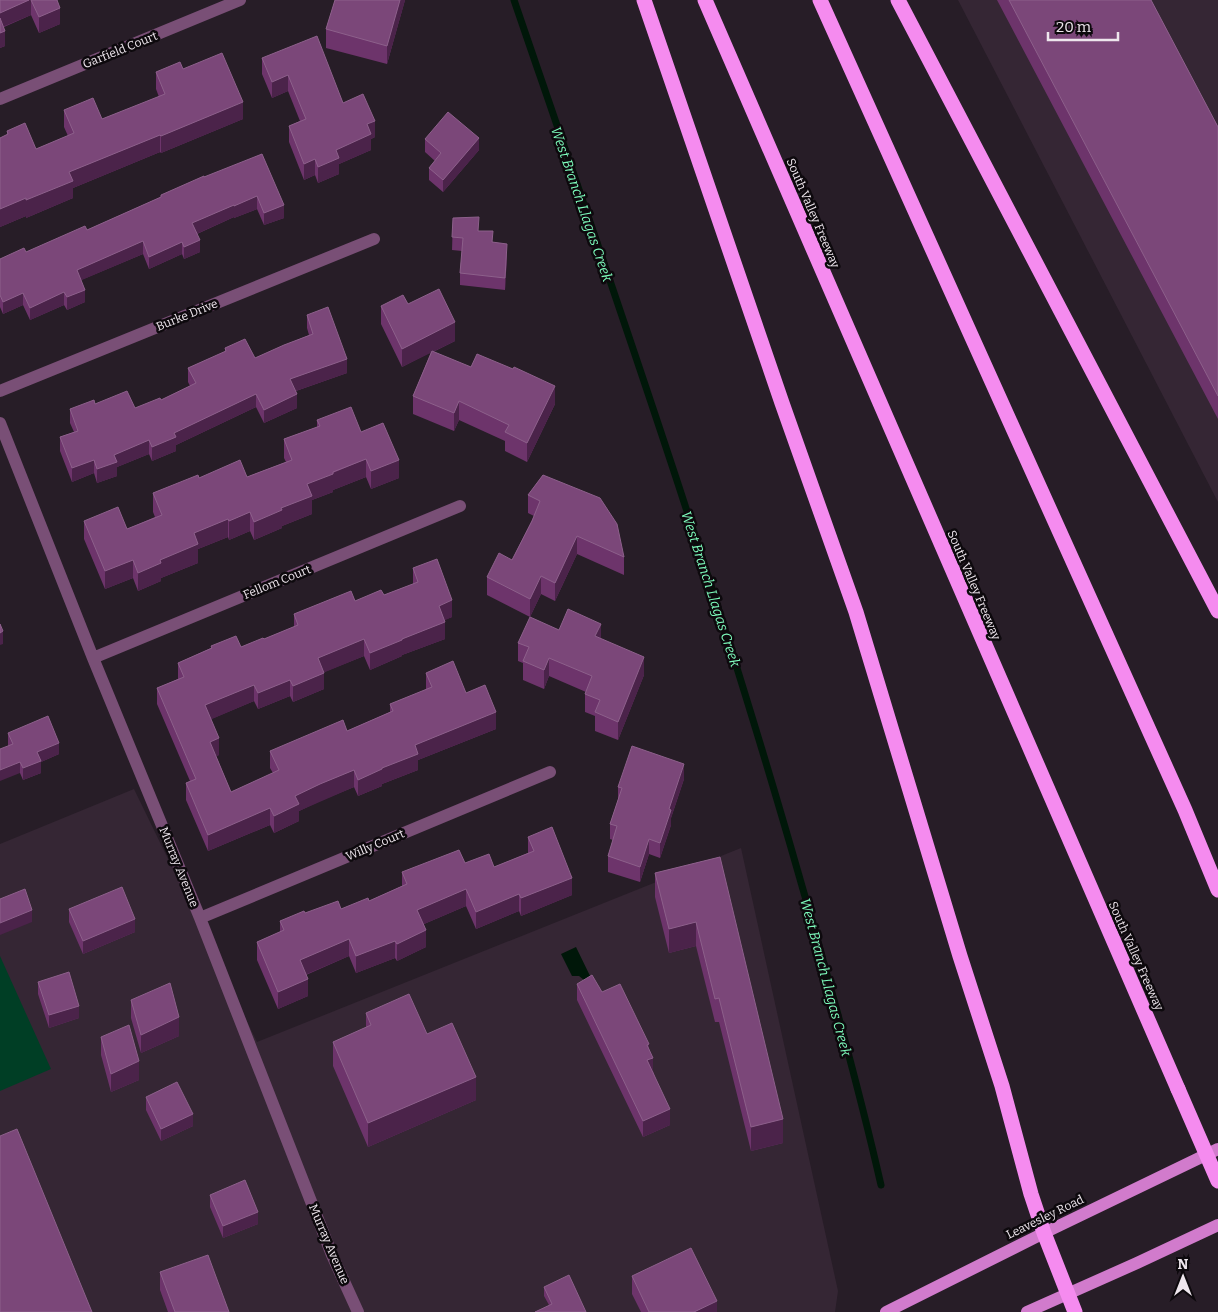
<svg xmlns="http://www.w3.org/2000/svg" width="1218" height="1312" font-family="Bitter,serif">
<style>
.built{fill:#352634}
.green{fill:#003e25}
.water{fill:#001709}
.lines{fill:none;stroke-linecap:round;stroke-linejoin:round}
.stream{stroke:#001709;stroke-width:7}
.street{stroke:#794f76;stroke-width:12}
.primary{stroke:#d17bcc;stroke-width:12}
.highway{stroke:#f58bef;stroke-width:15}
.highway-bridge{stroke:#f58bef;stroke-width:15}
.wall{fill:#6d346b}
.shaded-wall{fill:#4b234a}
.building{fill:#7b4779;stroke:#8d608b}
.labels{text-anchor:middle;stroke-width:5;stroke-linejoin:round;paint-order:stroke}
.street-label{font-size:12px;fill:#eee6ed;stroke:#0d090d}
.water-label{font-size:14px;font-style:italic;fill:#7efdbd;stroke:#0d090d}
</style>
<rect width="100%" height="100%" fill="#271d27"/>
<!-- built -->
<path class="built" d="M958,0h260v502z
M134,789l123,253 484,-194 97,443 -3,21h-835v-468z"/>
<!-- green -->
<path class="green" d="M0,956l51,113 -51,22z"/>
<!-- water -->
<path class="water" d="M576,947l16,33h-8l-5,-4h-7l-11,-22z"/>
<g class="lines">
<!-- stream -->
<path class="stream" d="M514,0c99,289 200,578 284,872 30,104 59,208 83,313"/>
<!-- street -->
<path class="street" d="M0,99l240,-99
M0,391l374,-152
M0,423l93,235 107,260 132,337 26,57
M93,658l367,-152
M200,918l350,-146"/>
<!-- primary -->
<path class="primary" d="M886,1312l158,-79 174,-84
M1027,1312l110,-49 81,-38"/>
<!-- highway -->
<path class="highway" d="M644,0l138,403 74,209 104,344 42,130 29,108 13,39 31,79
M705,0l473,1089
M820,0l365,810 33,80
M898,0l320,611"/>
<!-- highway-bridge -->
<path class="highway-bridge" d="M1178,1089l40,92"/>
</g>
<!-- wall -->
<path class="wall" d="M0,0h58l-1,1 3,23 -21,9 -8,-18 -27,12 1,19 -5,2z
M335,0h70l-18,64 -61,-16v-19z
M997,0h154l67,127v292z
M262,58l81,45 32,34 -4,2v11l-32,14v10l-21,9 -3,-8 -11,5 -15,-38v-16l11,-5 -12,-30 -16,7 -10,-24z
M183,69l60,50 -82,34 -1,-1 -87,36v10l-47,20v-2l-26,11v-89l7,-3v-4l29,18 32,-13 -4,-9v-17l38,9 57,-22 -3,-8v-17z
M425,139l54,11 -36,42 -14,-12v-12l6,-7 -10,-9z
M262,154l22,64 -20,7 -7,-16 -23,9v-1l-37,17 3,18 -16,7 -2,-5 -33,15 -6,-15 -62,26 4,22 -18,8 -3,-5 -34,15 -7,-15 -20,9 -3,-7v-48l26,-7 61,-22 74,-33v-2z
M453,218l26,13 14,11 14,14 -2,34 -45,-5v-12l2,-22 -10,-1z
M408,304l47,37 -22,11 122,52 -28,58 -22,-11v-10l-46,-21 -5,11 -41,-17v-18l18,-44 -29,15 -21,-43v-18z
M307,315l40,58 -51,18 1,17 -33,15 -8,-16 -80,38v6l-24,10 -3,-7 -32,13v9l-20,7 -3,-10 -22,9 -12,-31v-14l14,-5 -4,-9v-14l25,-5 40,4 26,-8 29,-14 -2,-4v-14l37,-16v-4l30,10 54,-23 -2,-7z
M317,420l44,12 38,46 -28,11 -5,-12 -33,13v2l-21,8v14l-30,12v2l-28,12 -4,-9 -21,9 -1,-3 -30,12v14l-37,15v3l-23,10 -5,-13 -28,11 -21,-50v-18l43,8 28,-12 -2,-5v-19l46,-15 48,-1 39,-15 -2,-4v-19l33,-12z
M543,475l81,82v18l-47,-21 -22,47 -14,-7 -11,23 -43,-22v-18l25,-17 22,-44 -6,-3v-18z
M413,568l39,49 -8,3 1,19 -43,16v1l-32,14 -6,-14 -40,16v17l-31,13 -3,-6 -32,13 -4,-8 -43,18 8,36 -3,1 15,36 42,-19 -3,-5v-17l77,-20 43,-19v-8l36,-14v-17l40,20 30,36 -78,31v10l-36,14v2l-24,10 -4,-9 -34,14 -21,10v10l-25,12 -4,-8 -62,26 -22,-51v-17l4,-2 -33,-77v-16l21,-9v-16l33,-15v-2l30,1 23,-8 30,-12v-13l90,-19 29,-11z
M559,630l42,9 43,36 -26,65 -23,-9v-15l-10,-4v-18l1,-2 -37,-16 -5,13 -21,-9v-17l-5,-2v-18z
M8,733l51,21 -18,8v11l-18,7 -15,-35z
M684,779l-13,39v7l-11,33 -11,-4 -9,28 -32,-10v-16l5,-16 -3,-1v-15l8,-24v-13z
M528,837l44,58 -51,21 -2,-5 -43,18 -10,-23 -42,18 2,23 -29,14 -2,-3 -39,15 -7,-17 -43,19 2,21 -30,13 -21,-49v-18l23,-10v-11l25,-8 36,-4 28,-8 33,-15v-14l63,-9 29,4 34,-14z
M720,857l63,286 -32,8 -32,-129h-4l-19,-76 -27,7 -14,-56v-24z
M69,909l66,23 -52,22 -14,-32z
M38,982l41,36 -30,10 -11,-34z
M577,984l25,8 47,57 4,22 17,54 -27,12 -66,-137z
M131,1000l48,36 -38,17 -10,-35z
M366,1013l61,21 49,66 -108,47 -35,-81v-24l33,-14z
M101,1037l38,43 -28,12 -10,-37z
M146,1097l47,29 -32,15 -15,-31z
M210,1195l48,29 -35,14 -13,-31z
M160,1272l69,40h-61l-8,-22z
M632,1276l85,36h-76l-9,-18z
M544,1287l42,25 -37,-7 -5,-9z"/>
<!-- shaded-wall -->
<path class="shaded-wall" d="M29,0h2v15l-31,13v-15z
M400,0h5l-18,64v-18z
M60,8v16l-21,9v-16z
M5,31v15l-5,2v-15z
M288,75v16l-16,7v-16z
M243,102v17l-82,34v-17z
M375,121v16l-4,2v11l-32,14v10l-21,9v-16l18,-17 31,-26z
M160,135v17l-87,36v10l-47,20v-18l43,-28z
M479,138v12l-36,42v-12z
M315,159v16l-11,5v-16z
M257,196v13l-23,9v-12z
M26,198v18l-26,11v-18z
M234,205v12l-42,19v-13z
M284,205v13l-20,7v-12z
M200,240v12l-16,7v-12z
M143,241v13l-66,28v-12z
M182,242v12l-33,15v-12z
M507,244v12l-2,34v-12z
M85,290v12l-18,8v-13z
M64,292v13l-34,15v-12z
M23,293v12l-20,9v-12z
M455,322v19l-53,26v-18z
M347,359v14l-57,20v-14z
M555,386v18l-28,58v-19z
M256,394v13l-80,38v6l-24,10v-14l22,-14z
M297,394v14l-33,15v-13z
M459,401v19l-5,11v-18z
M149,440v14l-32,13v9l-20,7v-14l17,-14z
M366,459v18l-33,13v2l-21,8v14l-30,12v2l-28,12v-18l27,-14 26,-24z
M94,460v13l-22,9v-14z
M399,460v18l-28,11v-18z
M250,512v19l-21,9v-19z
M228,519v18l-30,12v14l-37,15v3l-23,10v-18l22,-13 34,-27z
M577,536v18l-22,47v-18z
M133,560v18l-28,11v-18z
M541,576v18l-11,23v-18z
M452,600v17l-13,6v-17z
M445,622v17l-43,16v1l-32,14v-17l32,-14z
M601,624v18l-6,-6z
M3,631v13l-3,1v-12z
M364,639v17l-46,19v-17z
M644,657v18l-26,65v-18z
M549,658v18l-5,13v-19z
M324,673v16l-31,13v-16z
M290,680v16l-32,13v-16z
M254,685v16l-49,21v-17z
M496,712v17l-78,31v10l-36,14v2l-24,10v-16l24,-12 33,-23z
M219,738v17l-9,4v-17z
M59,743v11l-18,8v11l-18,7v-12l14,-16z
M20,762v11l-20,8v-11z
M684,764v15l-13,39v7l-11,33v-15l9,-34z
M354,770v17l-55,24v10l-25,12v-17l21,-20 25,-12z
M270,808v17l-62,26v-16z
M649,839v15l-9,28v-15z
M572,878v17l-51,21v-18z
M466,889v17l-49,21v-17z
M519,894v17l-43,18v-17z
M32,910v12l-32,13v-12z
M135,919v13l-52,22v-13z
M696,922v24l-27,7v-24z
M426,930v17l-29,14v-17z
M349,939v17l-49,21v-17z
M395,941v17l-39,15v-17z
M308,979v17l-30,13v-17z
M79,1006v12l-30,10v-13z
M179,1017v19l-38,17v-18z
M649,1044v15l4,-1v16l-6,2v-31z
M139,1061v19l-28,12v-18z
M476,1077v23l-108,47v-24z
M670,1109v16l-27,12v-16z
M193,1114v12l-32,15v-12z
M783,1119v24l-32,8v-24z
M258,1212v12l-35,14v-12z
M717,1301v11h-23z"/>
<!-- building -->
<path class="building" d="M0,0h29l-29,13z
M31,0h26l3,8 -21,9z
M335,0h65l-13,46 -61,-17z
M1009,0h142l67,127v269z
M0,18l5,13 -5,2z
M317,36l26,67 20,-9 12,27 -8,3 4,10 -35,16 3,8 -21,9 -3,-8 -11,5 -15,-38 17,-7 -18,-44 -16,7 -10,-24z
M222,53l21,49 -82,34 -1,-1 -91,37 4,9 -47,19v-2l-26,11v-71l8,-4 -1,-3 18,-8 11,26 38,-16 -10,-23 29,-12 9,21 63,-25 -9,-22 24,-10 3,7z
M448,112l31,26 -36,42 -14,-12 12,-15 -16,-14z
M262,154l22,51 -20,8 -7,-17 -23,10v-1l-42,18 8,17 -16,7 -2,-5 -33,15 -6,-16 -66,29 8,20 -18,7 -3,-5 -34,16 -7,-15 -20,9 -3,-7v-36l24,-11 2,4 59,-26 2,4 74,-33v-2l43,-19v1z
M479,217l-1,14h15l-1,11 15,2 -2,34 -45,-5 3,-35 -11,-1 1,-19z
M439,289l16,33 -53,27 -21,-43 22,-11 5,9z
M328,307l19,52 -57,20 7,15 -33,16 -8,-16 -82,39 2,4 -24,10 -3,-7 -35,15 3,7 -20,7 -3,-9 -22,8 -12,-31 18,-6 -8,-22 24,-9 1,4 32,-13 8,17 25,-10 1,2 35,-17 -8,-15 38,-17 -1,-3 20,-9 10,19 29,-13 29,-11 -6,-19z
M432,351l39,16 6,-13 36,15 1,-2 41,19 -28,57 -22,-11 4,-7 -50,-24 -5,12 -41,-17z
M351,407l10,25 22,-9 16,37 -28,11 -5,-12 -33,13v2l-26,10 5,12 -31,12 1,2 -28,12 -4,-10 -21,9 -1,-2 -34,14 4,11 -38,16 1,3 -23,10 -5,-13 -28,11 -21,-50 34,-14 9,22 35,-14 -9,-22 45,-18 1,3 41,-18 7,17 45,-17 -8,-21 36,-13 -3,-6z
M543,475l57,23 17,26 7,33 -47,-21 -22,47 -14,-7 -11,23 -43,-22 12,-24 13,7 20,-39 8,-20 -12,-6z
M437,559l15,41 -13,6 6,16 -43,17v1l-32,13 -6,-14 -46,19 6,15 -31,13 -3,-6 -32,13 -4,-8 -49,20 14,33 -9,4 21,50 48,-22 -9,-19 73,-31 4,11 46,-20 -3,-7 42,-17 -6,-14 27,-12 13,32 19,-8 11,27 -81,33 3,9 -36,14v1l-24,11 -4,-10 -34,14 -25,12 4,8 -25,12 -4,-8 -62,27 -22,-52 10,-4 -39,-91 27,-11 -6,-14 34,-15 -1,-2 25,-10 5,11 22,-9 1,1 34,-14 -4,-11 57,-23 4,10 26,-11 3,5 34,-13 -5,-14z
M568,609l33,15 -6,12 49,21 -26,65 -23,-10 5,-12 -15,-6 7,-18 -43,-18 -5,12 -21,-9 6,-14 -11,-4 12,-26 29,13z
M0,624l3,7 -3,2z
M48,716l11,27 -22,9 4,9 -18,7 -3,-6 -20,8v-21l13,-5 -5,-11z
M632,746l52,18 -15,45 2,1 -11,33 -11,-4 -9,28 -32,-11 9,-30 -7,-2 12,-36 -4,-1z
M552,827l20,51 -51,20 -2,-4 -43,18 -10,-23 -49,21 9,20 -29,14 -2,-3 -39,15 -7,-17 -49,21 8,19 -30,13 -21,-50 27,-12 -4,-9 24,-10 1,2 33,-12 3,8 27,-11 1,3 38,-17 -5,-12 57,-22 6,13 24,-9 5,13 40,-16 -6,-14z
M720,857l63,262 -32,8 -32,-129 -4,1 -19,-77 -27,7 -14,-56z
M122,887l13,32 -52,22 -14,-32z
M25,889l7,21 -32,13v-24z
M69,972l10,34 -30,9 -11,-33z
M592,975l10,17 18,-8 29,60 -2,1 6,13 -6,2 23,49 -27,12 -66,-137z
M170,983l9,34 -38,18 -10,-35z
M409,994l18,40 25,-11 24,54 -108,46 -35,-81 38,-17 -5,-12z
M129,1025l10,36 -28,13 -10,-37z
M177,1082l16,32 -32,15 -15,-32z
M17,1129l75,183h-92v-176z
M245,1180l13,32 -35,14 -13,-31z
M691,1248l26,53 -23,11h-45l-17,-36z
M208,1255l21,57h-54l-15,-40z
M569,1275l17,37h-51l17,-8 -8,-17z"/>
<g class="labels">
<!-- street labels -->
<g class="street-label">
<text transform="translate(120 50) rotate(-22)" y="4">Garfield Court</text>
<text transform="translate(813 213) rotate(67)" y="4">South Valley Freeway</text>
<text transform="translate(187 315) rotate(-22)" y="4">Burke Drive</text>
<text transform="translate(277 582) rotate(-22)" y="4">Fellom Court</text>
<text transform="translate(974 585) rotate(67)" y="4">South Valley Freeway</text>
<text transform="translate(375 845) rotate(-23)" y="4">Willy Court</text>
<text transform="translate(179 867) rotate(68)" y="4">Murray Avenue</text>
<text transform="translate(1136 956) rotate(66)" y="4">South Valley Freeway</text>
<text transform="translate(1045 1217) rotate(-26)" y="4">Leavesley Road</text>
<text transform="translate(329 1244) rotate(67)" y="4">Murray Avenue</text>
</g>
<!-- water labels -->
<g class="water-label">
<text transform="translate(582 204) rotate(71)" y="5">West Branch Llagas Creek</text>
<text transform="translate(711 589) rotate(72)" y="5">West Branch Llagas Creek</text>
<text transform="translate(826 977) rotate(75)" y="5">West Branch Llagas Creek</text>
</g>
</g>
<!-- north arrow -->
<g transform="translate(1183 1277)" stroke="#0d090d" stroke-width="4" paint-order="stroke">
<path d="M0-4L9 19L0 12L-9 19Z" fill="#eee6ed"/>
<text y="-8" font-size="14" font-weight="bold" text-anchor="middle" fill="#eee6ed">N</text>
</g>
<!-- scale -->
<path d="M1048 32v8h70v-8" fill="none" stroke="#eee6ed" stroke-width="2.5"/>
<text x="1056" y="32" font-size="15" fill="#eee6ed" stroke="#0d090d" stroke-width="4" paint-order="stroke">20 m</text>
</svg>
